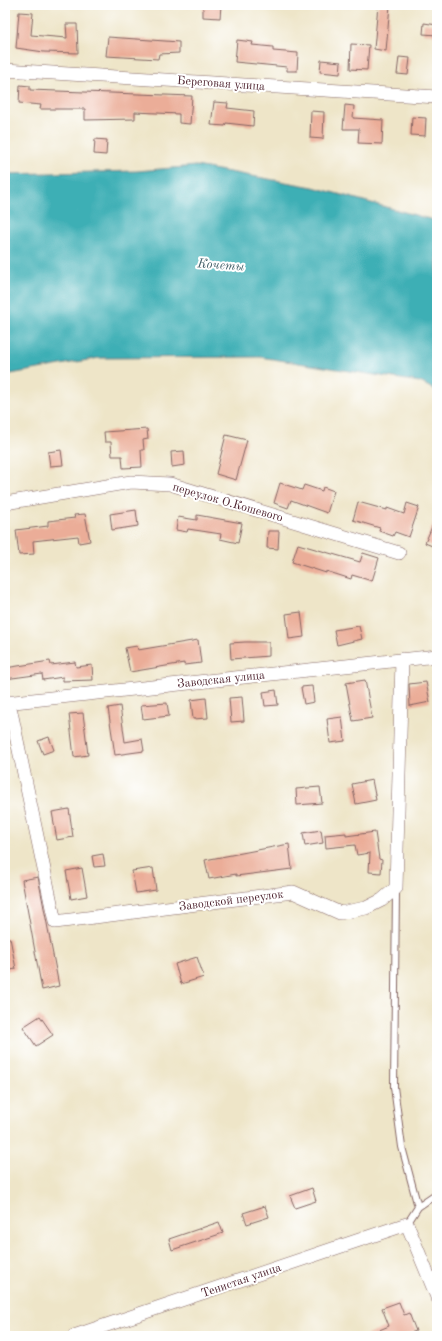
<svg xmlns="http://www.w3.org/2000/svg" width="442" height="1341" font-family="'Old Standard TT',serif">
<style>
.water{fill:#3dafb5;stroke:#446770}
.building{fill:#ebad98}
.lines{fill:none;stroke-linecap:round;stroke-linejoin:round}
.service-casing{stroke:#836462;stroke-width:8}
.minor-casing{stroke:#836462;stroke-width:14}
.service{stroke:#fff;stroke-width:6}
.minor{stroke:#fff;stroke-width:13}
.labels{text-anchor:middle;stroke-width:4;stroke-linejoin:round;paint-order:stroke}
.street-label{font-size:12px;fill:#4a1f2b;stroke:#fff}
.water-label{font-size:13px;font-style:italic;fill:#446069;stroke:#fff}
</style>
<rect width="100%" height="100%" fill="#fff"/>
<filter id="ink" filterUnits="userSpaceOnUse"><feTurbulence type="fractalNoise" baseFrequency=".025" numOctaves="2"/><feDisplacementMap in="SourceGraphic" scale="8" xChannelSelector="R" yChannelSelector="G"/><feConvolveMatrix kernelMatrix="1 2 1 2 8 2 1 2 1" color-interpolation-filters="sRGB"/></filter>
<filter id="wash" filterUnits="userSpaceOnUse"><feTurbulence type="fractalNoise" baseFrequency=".012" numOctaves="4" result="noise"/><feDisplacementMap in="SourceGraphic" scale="16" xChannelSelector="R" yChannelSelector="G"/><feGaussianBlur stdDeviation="0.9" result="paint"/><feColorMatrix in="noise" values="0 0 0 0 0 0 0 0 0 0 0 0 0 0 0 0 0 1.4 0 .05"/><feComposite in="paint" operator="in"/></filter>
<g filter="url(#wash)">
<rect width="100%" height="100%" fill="#eee5c8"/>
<!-- water -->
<path class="water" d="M196,166l117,21 124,34v170l-17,-9 -160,-25 -161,1 -94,17v-201l132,-3z"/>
<g id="blocks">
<!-- building -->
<path class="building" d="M203,5h18l-1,13 -17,-1z
M378,5h12l-4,46 -12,-2z
M19,12l14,1 -2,22 36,3 -1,-14h11l1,29 -34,-1 -28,-4z
M424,23l13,2v10l-14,-1z
M108,37l71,5v11l-20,1 -1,5 -52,-3z
M237,40l16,2 -1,3 21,2v4l25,2 -1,18h-10v-4l-52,-5z
M351,44l18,1 -2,25 -17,-1z
M399,57l11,1 -2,17 -11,-1z
M321,60l20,2 -1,12 -20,-2z
M20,85l10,1v4l162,6 -2,28 -11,-1v-9l-44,-2v7l-50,1v-11h-45l1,-4 -22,-2z
M214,102l14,1 -1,5 27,3 -1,15 -27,-3 -1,3 -14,-1z
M345,105l9,1 -1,12 30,2 -1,24 -24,-1 1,-14h-16z
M311,111l13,1 -1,27 -13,-1z
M412,117l14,1 -1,18 -14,-1z
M95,139l12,1 -1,15 -12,-1z
M147,429l1,10 -5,1 1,10h-3l1,17 -19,1 -1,-12h-10l-1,-14h-6l-1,-10z
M226,435l21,5 -11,40 -20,-6z
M61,450l2,15 -13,1 -2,-14z
M184,451l1,14 -13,2 -1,-15z
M280,483l22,7 2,-5 18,6 1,-4 11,4 -7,22 -36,-13 -3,8 -14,-5z
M358,502l29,8v-2l17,6 3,-11 12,4 -10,30 -14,-5 -2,4 -14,-5 1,-3 -27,-8z
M136,510l2,16 -26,4 -2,-16z
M85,514l5,27 -11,2 -1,-7 -45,5 1,13 -15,1 -3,-25 32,-4v-5l27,-3 -1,-3z
M197,515l45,8 -4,20 -18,-4 1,-5 -33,-5 -1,3 -11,-2 2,-13 19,3z
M437,515v33l-12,-5z
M268,531h11l-1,18 -11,-1z
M298,544l62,18 3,-9 16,5 -7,23 -20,-6 -1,4 -25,-8v2l-34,-11z
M301,612l3,25 -15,2 -3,-25z
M359,626l3,13 -25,6 -3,-15z
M198,640l3,23 -17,2v-2l-54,9 -5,-24 12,-2 1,4z
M245,642h24v14l-38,3 -1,-16z
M50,661l1,4 24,-3 1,5 16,-2 1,15 -30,1v-4l-20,3 -1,-6 -37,5v-11z
M365,680l7,38 -19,3 -7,-38z
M426,682l4,20 -20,4 -1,-22z
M312,686l2,16 -10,2 -3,-17z
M276,690l2,15 -13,1 -2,-14z
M242,697l2,24 -13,1 -2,-24z
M206,698l2,20 -15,1 -2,-19z
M167,703l2,13 -26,3 -2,-14z
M120,706l5,36 17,-3 2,12 -29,4 -7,-47z
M83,713l5,42 -14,2 -5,-43z
M342,717l3,24 -15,2 -3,-24z
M49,737l5,13 -11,4 -5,-13z
M372,780l4,20 -20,4 -4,-20z
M320,787l2,16 -25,2 -1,-16z
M69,809l4,28 -16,3 -5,-28z
M321,830l2,13 -18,3 -2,-13z
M375,832l4,27 3,1 -1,13 -12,-1 1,-19 -13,2 -2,-10 -29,3 -1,-13 21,-2v3z
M289,844l3,25 -56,7v-2l-27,5 -4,-19z
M103,854l2,12 -11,1 -2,-11z
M82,868l5,28 -16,3 -5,-28z
M153,868l3,22 -20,3 -4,-22z
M38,877l21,109 -17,4 -20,-110z
M5,938h5l6,31 -11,2z
M197,957l7,20 -23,7 -6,-20z
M40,1016l13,19 -17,11 -13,-19z
M312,1188l4,13 -21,7 -5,-12z
M265,1206l4,11 -22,7 -4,-11z
M219,1222l4,11 -51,17 -3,-11z
M399,1302l5,13 5,-2 7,18 -15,5h-36l24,-10 -7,-18z"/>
</g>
</g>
<g filter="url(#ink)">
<use href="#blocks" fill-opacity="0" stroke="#836462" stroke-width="1"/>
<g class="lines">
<!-- service casing -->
<g class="service-casing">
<path id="service" d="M396,890l-2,197 8,60 16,60 -11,17
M418,1207l19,-13"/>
</g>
<!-- minor casing -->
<g class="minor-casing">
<path id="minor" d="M5,70l432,27
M5,503l126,-21 39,2 229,69
M9,702l46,220 238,-30 47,21 26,-5 16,-8 14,-12 6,-229
M5,703l432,-47
M74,1336l333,-112 30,73"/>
</g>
<!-- service -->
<use href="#service" class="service"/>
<!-- minor -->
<use href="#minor" class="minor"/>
</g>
</g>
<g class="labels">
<!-- street labels -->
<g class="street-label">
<text transform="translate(221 83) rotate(4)" y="4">Береговая улица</text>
<text transform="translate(228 502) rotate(16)" y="4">переулок О.Кошевого</text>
<text transform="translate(221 679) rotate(-6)" y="4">Заводская улица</text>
<text transform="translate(231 900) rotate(-7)" y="4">Заводской переулок</text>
<text transform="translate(241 1280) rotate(-19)" y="4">Тенистая улица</text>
</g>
<!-- water labels -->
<g class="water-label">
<text transform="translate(221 264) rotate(4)" y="5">Кочеты</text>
</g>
</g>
<!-- margin -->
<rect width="442" height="1341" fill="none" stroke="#fff" stroke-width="20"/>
</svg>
